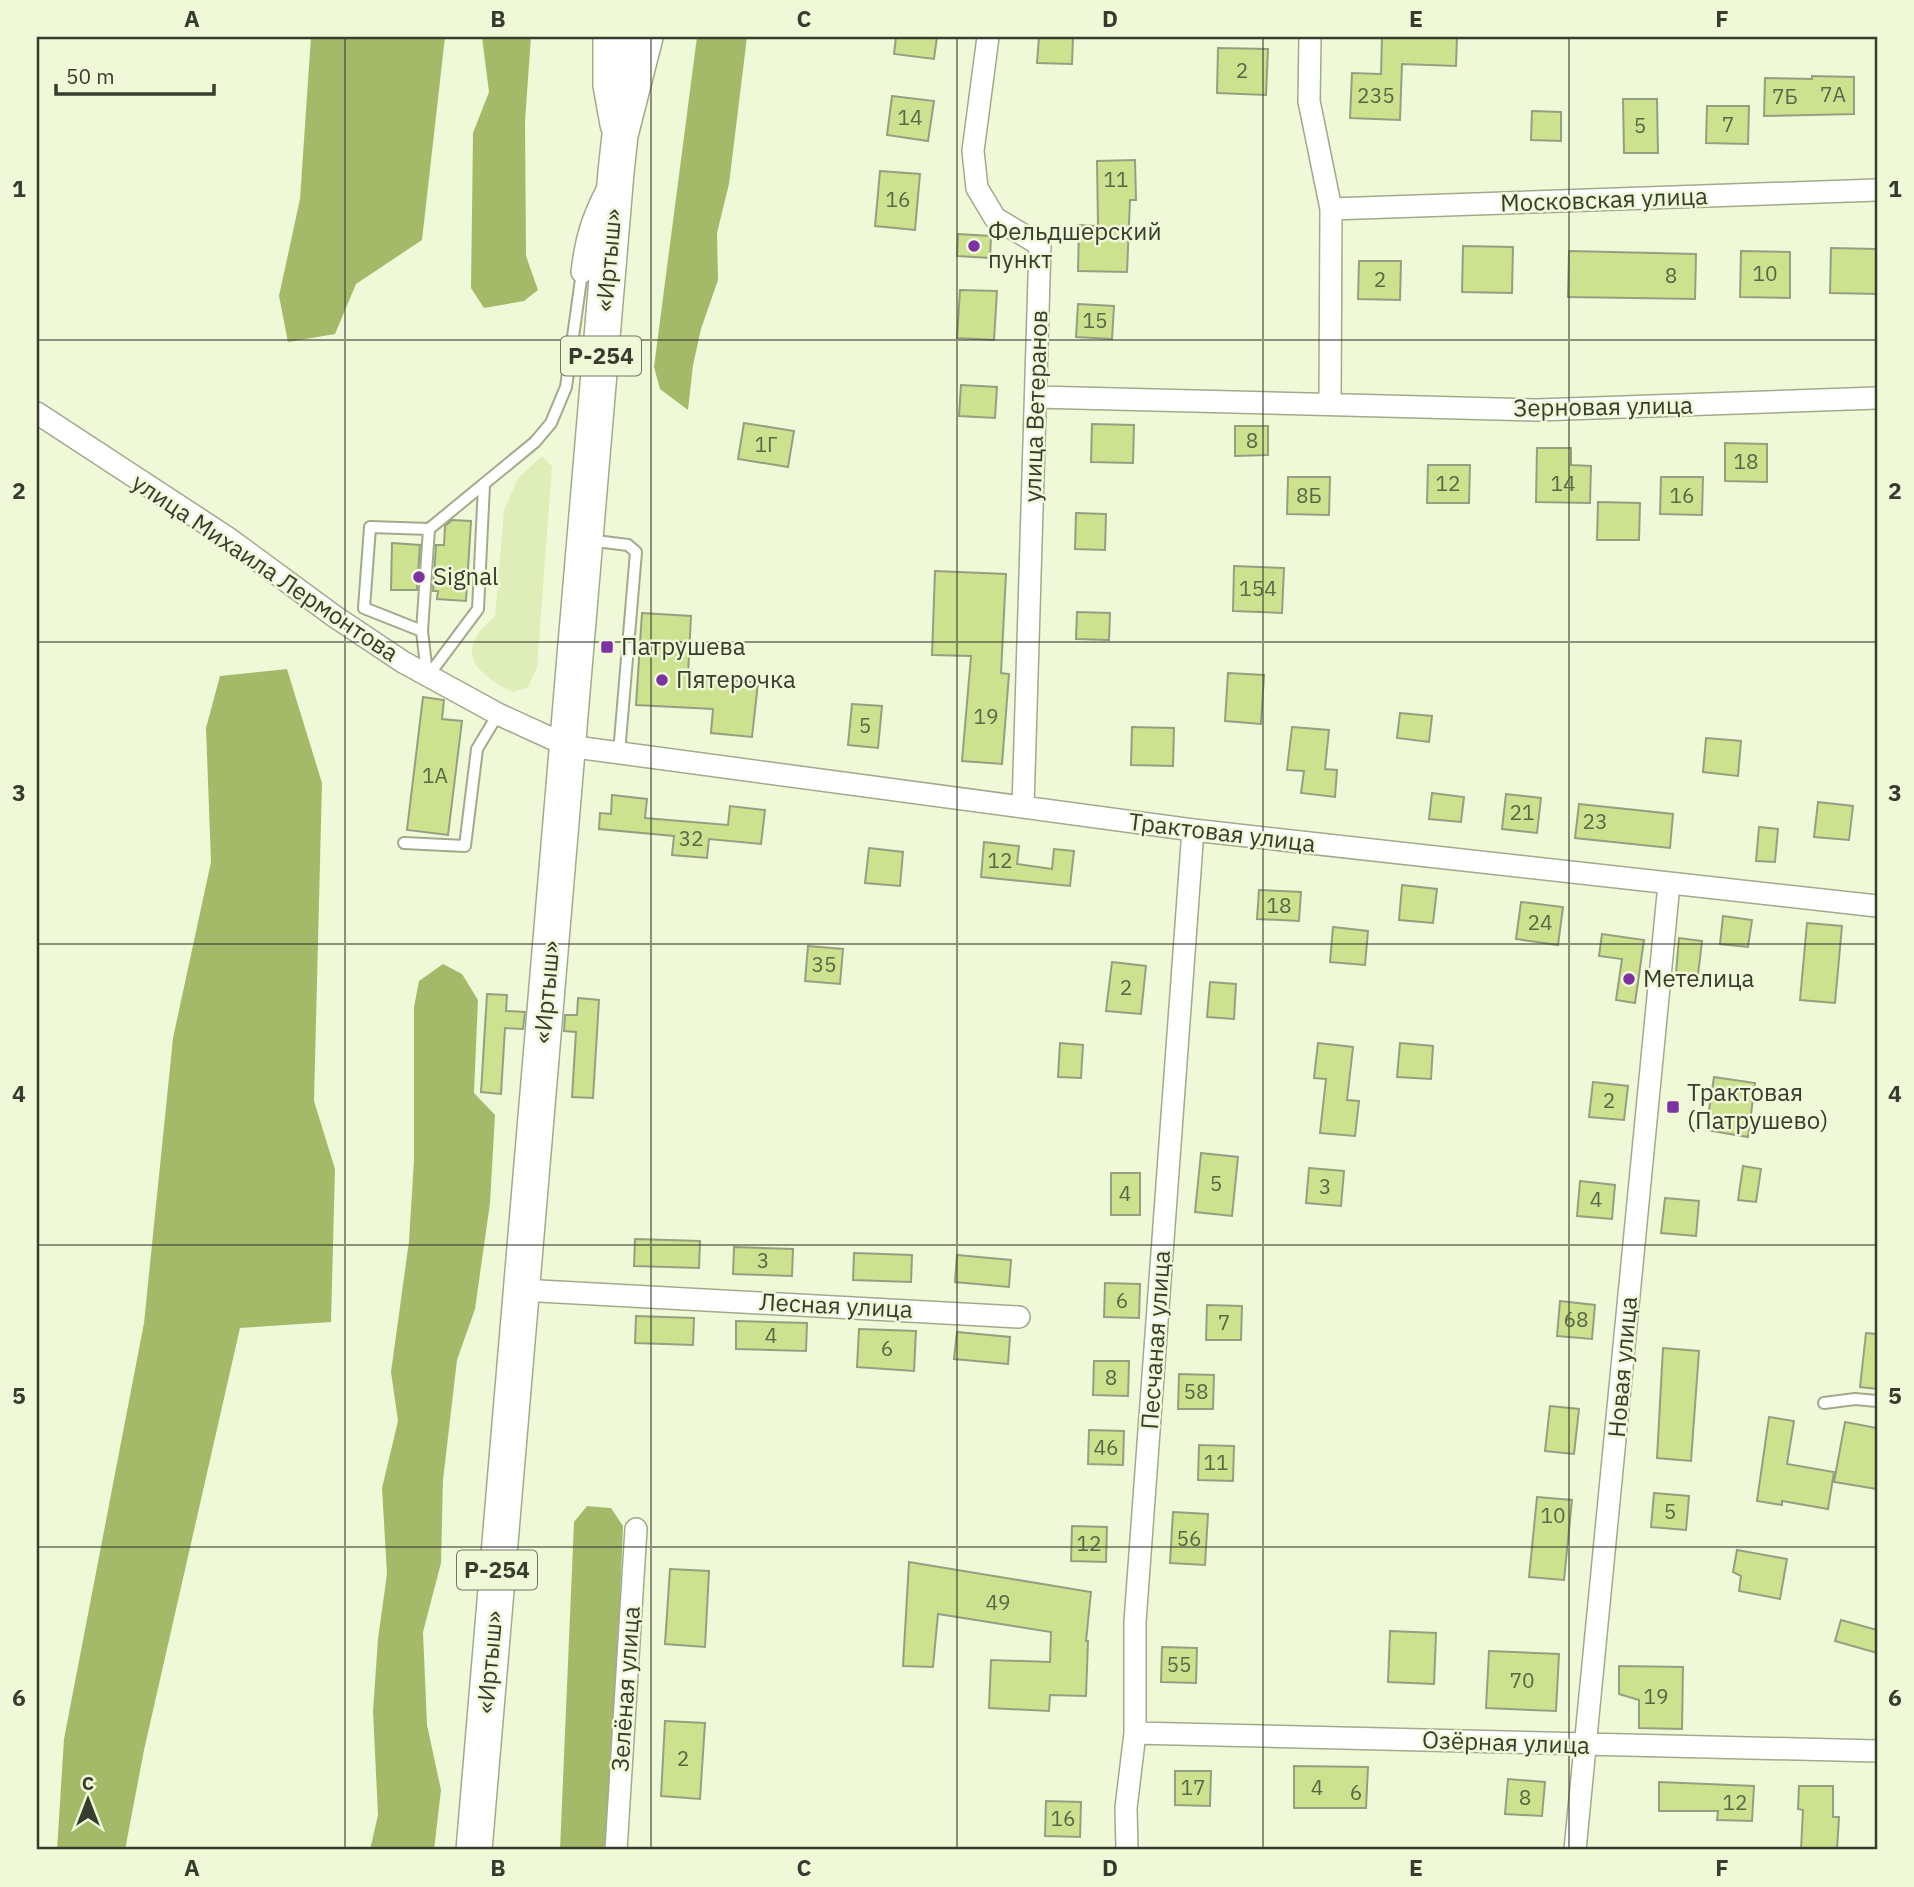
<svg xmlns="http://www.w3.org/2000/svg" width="1914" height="1887" font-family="'IBM Plex Sans',sans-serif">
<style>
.green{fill:#dfeeb9}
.forest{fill:#a5ba68}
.building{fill:#cce28f;stroke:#969f7f;stroke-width:2}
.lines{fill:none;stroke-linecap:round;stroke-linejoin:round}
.service-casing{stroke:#a1aa8a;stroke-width:14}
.minor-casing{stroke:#a1aa8a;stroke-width:24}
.trunk-casing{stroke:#a1aa8a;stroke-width:38}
.service{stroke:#fff;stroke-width:10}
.minor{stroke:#fff;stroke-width:21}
.trunk{stroke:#fff;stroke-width:35}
.grid{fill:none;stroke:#383c2f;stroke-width:2;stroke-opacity:0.55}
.poi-dot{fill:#7e31a2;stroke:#eff9d7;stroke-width:2.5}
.labels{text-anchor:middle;stroke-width:5;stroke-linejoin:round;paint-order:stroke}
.number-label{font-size:21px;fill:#5d6647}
.shield{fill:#eff9d7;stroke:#6f7561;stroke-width:2}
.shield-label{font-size:23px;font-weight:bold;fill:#383c2f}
.street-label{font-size:24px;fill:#383c2f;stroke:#eff9d7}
.poi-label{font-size:24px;fill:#383c2f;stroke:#eff9d7;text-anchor:start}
.neatline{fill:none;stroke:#383c2f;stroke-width:2.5}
.grid-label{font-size:23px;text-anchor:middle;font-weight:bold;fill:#383c2f}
</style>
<rect width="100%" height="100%" fill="#eff9d7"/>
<!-- green -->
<path class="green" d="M542,456l10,10 -15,202 -9,19 -15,5c-39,-18 -60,-43 -18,-75l9,-107 14,-32z"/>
<!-- forest -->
<path class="forest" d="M311,37h134l-23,203 -66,44 -21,50 -47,8 -9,-46 21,-97z
M482,37h49l-6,84 1,135 12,34 -14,11 -40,7 -13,-20 2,-155 16,-41z
M697,37h50l-18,147 -12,49 1,47 -17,49 -8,36 -5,45 -28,-21 -6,-22z
M287,669l35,114 -8,318 21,68 -4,153 -91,6 -96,422 -19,100h-68l7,-111 80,-416 29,-285 38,-176 -5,-134 14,-52z
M443,964l19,10 16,26 -4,93 21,22 -5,88 -15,106 -18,51 -14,120 -2,83 -18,69 4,93 14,65 -7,60h-64l8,-35 -5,-104 5,-72 9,-65 -5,-86 16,-67 -7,-49 18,-131 5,-81v-153l5,-26z
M587,1506l24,2 12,18 -7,181 -9,143h-47l14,-328z"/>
<!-- building -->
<path class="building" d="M896,37h41l-3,22 -40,-5z
M1039,37h34l-1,27 -35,-1z
M1382,37h75l-1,29 -54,-2 -2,56 -50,-2 2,-45 29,1z
M1218,48l50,1 -2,46 -49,-2z
M1812,76l42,1v37l-90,2 1,-38 47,1z
M892,96l42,5 -6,40 -41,-6z
M1623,99h34l1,54h-34z
M1707,106h42l-1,38 -42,-1z
M1532,111l29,1v29l-30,-1z
M1135,160l1,40h-6l-3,72 -49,-1 1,-46 19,1 -1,-65z
M880,171l40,3 -5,56 -40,-4z
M958,234l33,2 -1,22 -33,-2z
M1463,246l50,1 -1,46 -50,-1z
M1831,248l46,1v45l-47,-1z
M1569,251l127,3 -1,45 -127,-2z
M1741,251l49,1v46l-50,-1z
M1359,261h42l-1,39 -42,-1z
M960,290l37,1 -3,49 -37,-2z
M1078,304l36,2 -2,33 -36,-2z
M961,385l36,2 -2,31 -36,-2z
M744,423l50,8 -6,36 -50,-8z
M1092,424l42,1 -1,38 -42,-1z
M1235,426h33v29l-33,1z
M1725,443l42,1v38l-42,-1z
M1537,448h34v17l20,1 -1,37 -54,-1z
M1428,465h42l-1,38h-42z
M1288,477h42l-1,38 -42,-1z
M1661,477h42l-1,38 -42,-1z
M1598,502l42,1 -1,37h-42z
M1076,513l30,1 -1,36 -30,-1z
M452,520l19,1 -5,80 -29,-2 1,-8h-5l3,-46h8l1,-19z
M392,543l28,2 -3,45h-26z
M1234,566l50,2 -2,45 -49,-2z
M935,571l71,3 -5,99 8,1 -7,90 -40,-3 9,-105 -39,-1z
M1077,612l33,1 -1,27 -33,-1z
M642,613l49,3 -3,59 70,8 -6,54 -41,-4 2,-24 -77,-4z
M1228,673l36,2 -3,49 -36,-3z
M423,697l21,3 -2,19 20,2 -14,114 -41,-5z
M852,704l30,2 -4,42 -30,-3z
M1400,713l32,3 -3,26 -32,-4z
M1132,727l42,1 -1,38 -42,-1z
M1292,727l37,3 -4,39 12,1 -2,27 -34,-4 3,-22 -17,-1z
M1706,738l35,3 -3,35 -35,-4z
M1432,793l32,4 -3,25 -32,-3z
M1506,794l35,4 -4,35 -35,-4z
M612,795l35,4 -2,19 83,7 2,-19 35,4 -4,34 -52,-5 -2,19 -35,-3 2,-19 -75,-7 1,-16 11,1z
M1818,802l35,4 -4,34 -35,-3z
M1579,804l94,10 -3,34 -95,-10z
M1759,827l19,2 -3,33 -19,-1z
M984,842l35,4 -2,18 35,5 2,-20 20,2 -4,35 -89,-9z
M869,848l34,4 -3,34 -35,-3z
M1402,885l35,4 -4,34 -34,-3z
M1259,890l42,2 -2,29 -42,-2z
M1521,902l42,5 -5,38 -42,-6z
M1723,916l29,4 -4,27 -28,-3z
M1807,923l35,3 -7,77 -35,-3z
M1333,927l35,4 -3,34 -35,-3z
M1602,934l42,6 -9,63 -19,-3 6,-41 -23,-3z
M1679,938l23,3 -4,34 -22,-2z
M808,946l35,3 -3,35 -35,-3z
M1112,962l34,4 -5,48 -35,-3z
M1210,982l26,2 -2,35 -27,-2z
M487,994l20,1 -1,16 19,1 -2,17 -18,-1 -4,66 -20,-2z
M578,998l21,2 -6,98 -21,-1 4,-65 -12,-1 1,-16h12z
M1060,1043l23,2 -2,33 -23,-1z
M1318,1043l35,4 -6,53 12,1 -4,35 -35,-3 6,-54 -12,-1z
M1400,1043l33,3 -2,33 -34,-2z
M1714,1077l41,6 -7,54 -42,-7z
M1593,1082l35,4 -4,34 -35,-3z
M1201,1153l37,4 -6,59 -37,-4z
M1743,1166l18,3 -5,33 -18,-2z
M1309,1168l35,3 -3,35 -35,-3z
M1111,1173h29v42h-29z
M1580,1181l35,4 -3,34 -35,-3z
M1665,1198l34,3 -3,35 -35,-3z
M635,1239l65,2 -1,27 -65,-2z
M734,1247l59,2 -1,27 -59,-2z
M854,1253l58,2 -1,27 -58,-2z
M957,1255l54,5 -2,27 -54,-5z
M1105,1283l35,1 -1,34 -35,-1z
M1560,1301l35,4 -3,34 -35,-3z
M1207,1305l35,1 -1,34h-35z
M636,1316l58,2 -1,27 -58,-2z
M736,1321l71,2 -1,28 -70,-2z
M859,1329l57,2 -2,40 -57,-4z
M957,1332l53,5 -2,27 -54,-5z
M1866,1333l11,1v55l-17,-2z
M1663,1348l36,3 -8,110 -34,-3z
M1094,1361h35l-1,35 -35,-1z
M1179,1374l35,1 -1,34h-35z
M1550,1406l29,3 -5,45 -29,-3z
M1769,1417l25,4 -7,43 47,8 -6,37 -46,-8v4l-25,-4z
M1845,1422l32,6v61l-43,-7z
M1089,1430l35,1 -1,34 -35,-1z
M1199,1445l35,1 -1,35 -35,-1z
M1654,1493l35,3 -3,34 -35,-3z
M1537,1497l35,3 -8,80 -35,-3z
M1173,1512l35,2 -3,51 -35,-2z
M1072,1526l35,1 -1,35 -35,-1z
M1737,1550l50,9 -7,40 -41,-8 2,-15 -8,-4z
M909,1562l182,30 -5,49h2l-2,55 -36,-1 -1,16 -60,-3 2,-48 59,2 1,-30 -113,-18 -5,53 -30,-1z
M670,1569l39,2 -4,76 -40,-3z
M1841,1620l36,10v23l-42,-12z
M1390,1631l46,2 -2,51 -46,-2z
M1162,1647l35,1 -1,35 -35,-1z
M1489,1651l70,3 -3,57 -70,-3z
M1619,1666l64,1 -1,62 -43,-1v-28l-20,-6z
M665,1721l40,2 -5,76 -39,-3z
M1294,1766l74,1 -2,41h-72z
M1175,1771h36l-1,35 -35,-1z
M1508,1779l37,3 -3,34 -37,-2z
M1659,1782l95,4 -2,35 -35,-1 1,-9h-59z
M1799,1786h34v31h6l-2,33h-36l2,-40 -5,-1z
M1046,1801l35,1 -1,35 -35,-1z"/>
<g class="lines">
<!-- service casing -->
<g class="service-casing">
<path id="service" d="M588,540l40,5 8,7 -17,201
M422,631l-58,-23 6,-81 59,2
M427,674l-5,-43 7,-102 106,-87 16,-19 15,-36 16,-115
M428,676l50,-67 6,-124
M404,843l61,3 12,-97 21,-35
M1824,1403l31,-4 22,2"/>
</g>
<!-- minor casing -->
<g class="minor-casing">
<path id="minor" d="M988,37l-15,114 4,37 18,30 45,27 -17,562
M1310,37l-1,64 22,108 -1,194
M1331,209l546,-19
M582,272c4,-33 10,-53 25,-82
M1037,397l500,13 340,-12
M37,413l191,125 106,78 69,46 95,52 70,32 625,84 684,76
M521,1290l498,27
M1135,1733l742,18
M616,1850l20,-321
M1127,1850l-1,-42 9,-75v-111l58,-792
M1575,1850l94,-966"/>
</g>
<!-- trunk casing -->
<g class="trunk-casing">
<path id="trunk" d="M611,37v48l7,39
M474,1850l142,-1678 4,-37 25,-98"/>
</g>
<!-- service -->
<use href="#service" class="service"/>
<!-- minor -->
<use href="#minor" class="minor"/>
<!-- trunk -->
<use href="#trunk" class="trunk"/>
</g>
<!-- grid -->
<path class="grid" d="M345,37v1813M651,37v1813M957,37v1813M1263,37v1813M1569,37v1813M37,340h1840M37,642h1840M37,944h1840M37,1245h1840M37,1547h1840"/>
<!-- markers -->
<g class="poi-dot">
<circle cx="974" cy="246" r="7"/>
<circle cx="419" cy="577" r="7"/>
<rect x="600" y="640" width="14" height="14" rx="3.5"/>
<circle cx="662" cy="680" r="7"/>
<circle cx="1629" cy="979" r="7"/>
<rect x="1666" y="1100" width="14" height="14" rx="3.5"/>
</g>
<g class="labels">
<!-- number labels -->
<g class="number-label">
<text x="1242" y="78">2</text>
<text x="1833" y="102">7А</text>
<text x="1376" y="103">235</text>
<text x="1785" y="104">7Б</text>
<text x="910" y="125">14</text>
<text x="1728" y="132">7</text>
<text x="1640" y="133">5</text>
<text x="1116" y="187">11</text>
<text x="898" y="207">16</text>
<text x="1765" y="281">10</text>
<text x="1671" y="283">8</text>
<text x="1380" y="287">2</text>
<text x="1095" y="328">15</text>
<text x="1252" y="448">8</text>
<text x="766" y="452">1Г</text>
<text x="1746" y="469">18</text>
<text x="1448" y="491">12</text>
<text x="1563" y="491">14</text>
<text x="1309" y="503">8Б</text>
<text x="1682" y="503">16</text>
<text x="1258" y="596">154</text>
<text x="986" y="724">19</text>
<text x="865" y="733">5</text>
<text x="435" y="783">1А</text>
<text x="1522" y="820">21</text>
<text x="1595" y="829">23</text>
<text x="691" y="846">32</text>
<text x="1000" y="868">12</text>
<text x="1279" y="913">18</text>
<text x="1540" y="930">24</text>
<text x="824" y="972">35</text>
<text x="1126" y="995">2</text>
<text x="1609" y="1108">2</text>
<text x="1216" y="1191">5</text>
<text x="1325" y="1194">3</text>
<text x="1125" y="1201">4</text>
<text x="1596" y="1207">4</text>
<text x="763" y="1268">3</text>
<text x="1122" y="1308">6</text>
<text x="1576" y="1327">68</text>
<text x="1224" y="1330">7</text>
<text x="771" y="1343">4</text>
<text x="887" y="1356">6</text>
<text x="1111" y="1385">8</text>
<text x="1196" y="1399">58</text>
<text x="1106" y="1455">46</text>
<text x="1216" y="1470">11</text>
<text x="1670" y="1519">5</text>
<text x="1553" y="1523">10</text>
<text x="1189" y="1546">56</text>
<text x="1089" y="1551">12</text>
<text x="998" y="1610">49</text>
<text x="1179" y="1672">55</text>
<text x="1522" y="1688">70</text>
<text x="1656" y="1704">19</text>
<text x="683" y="1766">2</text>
<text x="1193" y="1795">17</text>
<text x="1317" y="1795">4</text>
<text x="1356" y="1800">6</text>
<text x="1525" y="1805">8</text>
<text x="1735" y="1810">12</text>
<text x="1063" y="1826">16</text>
</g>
<!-- shield labels -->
<g class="shield">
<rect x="561" y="336.5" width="80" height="39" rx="5"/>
<rect x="457" y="1550.5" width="80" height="39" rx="5"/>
</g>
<g class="shield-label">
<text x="601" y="364">Р-254</text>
<text x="497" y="1578">Р-254</text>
</g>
<!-- street labels -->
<g class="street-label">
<text transform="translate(1604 200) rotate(-2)" y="8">Московская улица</text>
<text transform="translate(609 260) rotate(-85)" y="8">«Иртыш»</text>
<text transform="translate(1036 406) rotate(-88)" y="8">улица Ветеранов</text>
<text transform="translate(1603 407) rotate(-1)" y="8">Зерновая улица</text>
<text transform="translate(265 568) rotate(34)" y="8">улица Михаила Лермонтова</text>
<text transform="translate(1222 833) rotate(7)" y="8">Трактовая улица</text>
<text transform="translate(547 992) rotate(-85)" y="8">«Иртыш»</text>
<text transform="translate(836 1306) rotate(3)" y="8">Лесная улица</text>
<text transform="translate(1156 1340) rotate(-86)" y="8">Песчаная улица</text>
<text transform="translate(1623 1367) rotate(-85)" y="8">Новая улица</text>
<text transform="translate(490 1662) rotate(-85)" y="8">«Иртыш»</text>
<text transform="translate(626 1689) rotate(-86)" y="8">Зелёная улица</text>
<text transform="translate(1506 1743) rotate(2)" y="8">Озёрная улица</text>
</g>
<!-- poi labels -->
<g class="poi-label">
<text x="988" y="240">Фельдшерский<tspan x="988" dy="28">пункт</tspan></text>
<text x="433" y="585">Signal</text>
<text x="621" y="655">Патрушева</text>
<text x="676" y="688">Пятерочка</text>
<text x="1643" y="987">Метелица</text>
<text x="1687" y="1101">Трактовая<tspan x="1687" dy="28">(Патрушево)</tspan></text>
</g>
</g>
<!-- border -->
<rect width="1914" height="1887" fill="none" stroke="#eff9d7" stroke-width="77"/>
<!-- north arrow -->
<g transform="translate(88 1800)" stroke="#eff9d7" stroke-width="5" paint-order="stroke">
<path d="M0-5L12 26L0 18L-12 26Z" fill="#383c2f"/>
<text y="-10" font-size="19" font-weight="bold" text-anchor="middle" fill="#383c2f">С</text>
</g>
<!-- scale -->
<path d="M56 84v10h158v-10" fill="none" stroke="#383c2f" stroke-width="3.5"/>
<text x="66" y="84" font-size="21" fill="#383c2f" stroke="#eff9d7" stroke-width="5" paint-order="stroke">50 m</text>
<rect x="38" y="38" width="1838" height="1810" class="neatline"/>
<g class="grid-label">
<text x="192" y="27">A</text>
<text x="498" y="27">B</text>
<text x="804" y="27">C</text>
<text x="1110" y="27">D</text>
<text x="1416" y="27">E</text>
<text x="1722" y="27">F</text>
<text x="19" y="197">1</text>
<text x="1895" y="197">1</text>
<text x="19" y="499">2</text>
<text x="1895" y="499">2</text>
<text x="19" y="801">3</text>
<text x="1895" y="801">3</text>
<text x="19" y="1102">4</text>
<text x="1895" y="1102">4</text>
<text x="19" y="1404">5</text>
<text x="1895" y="1404">5</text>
<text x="19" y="1706">6</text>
<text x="1895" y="1706">6</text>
<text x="192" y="1876">A</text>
<text x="498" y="1876">B</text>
<text x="804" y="1876">C</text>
<text x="1110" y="1876">D</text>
<text x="1416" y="1876">E</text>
<text x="1722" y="1876">F</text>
</g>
</svg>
